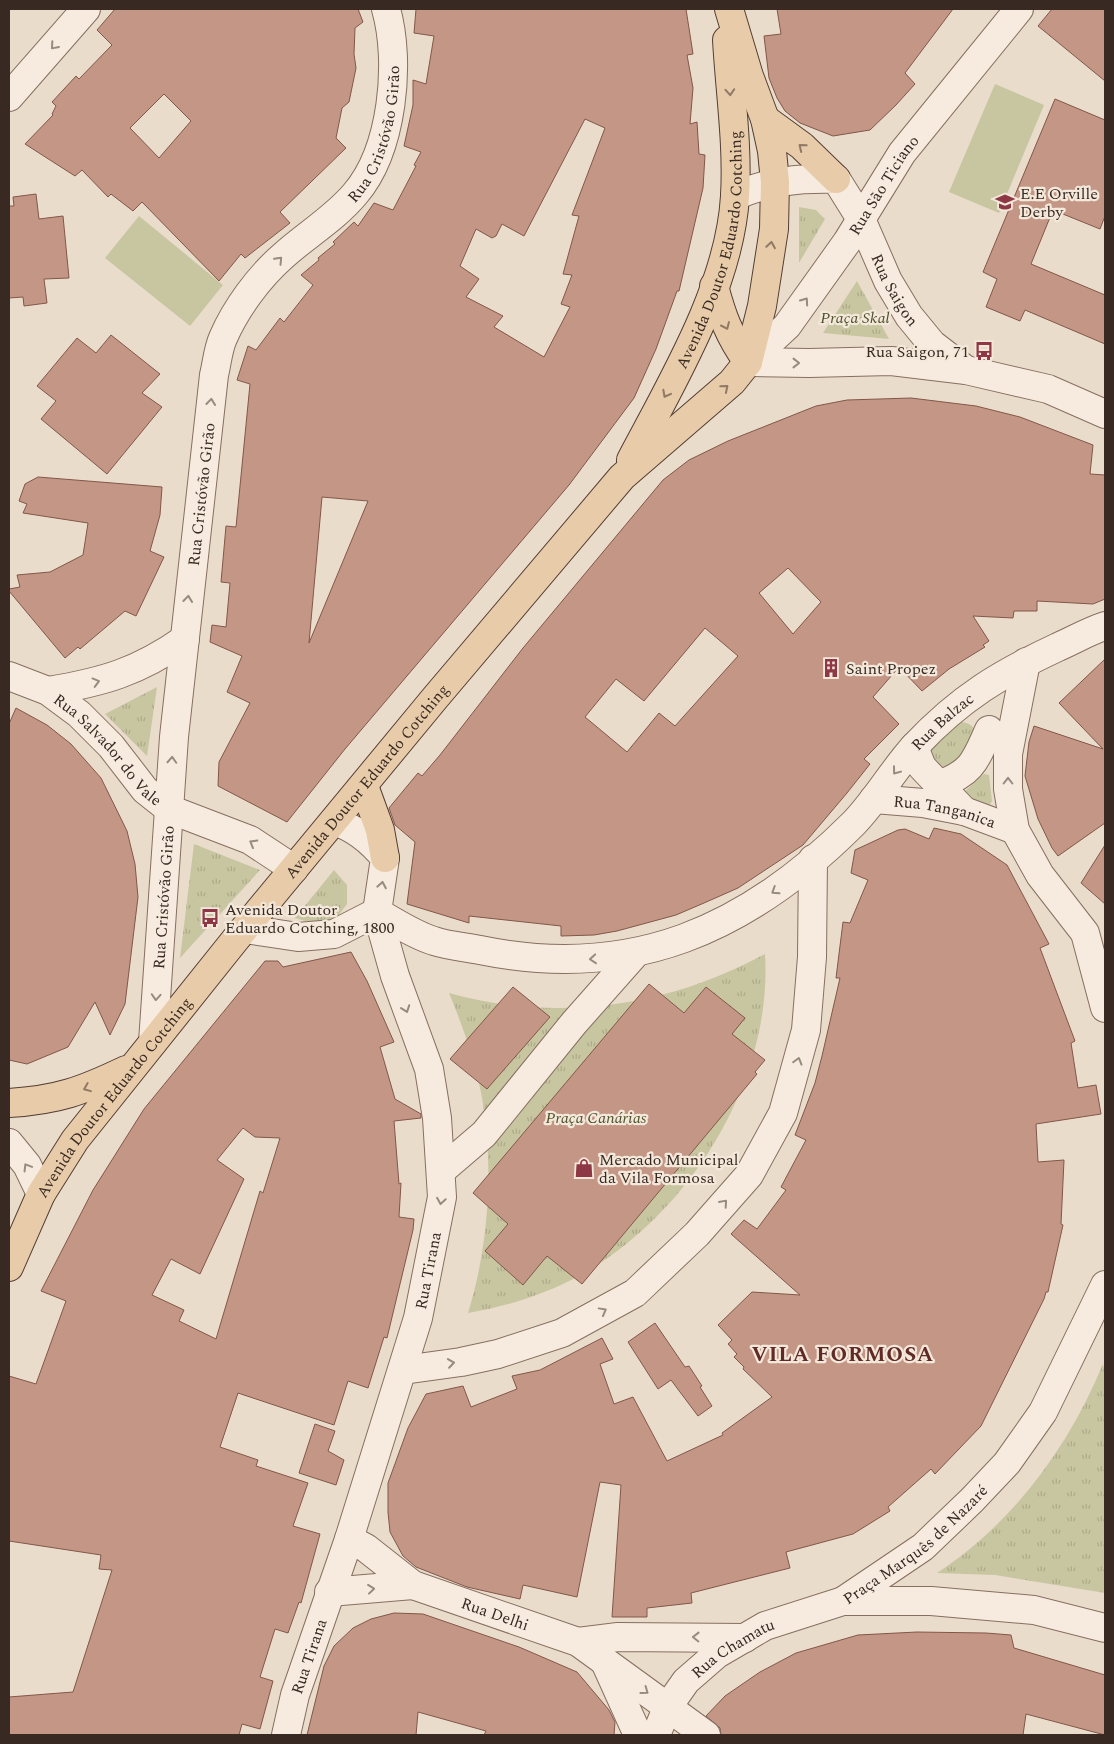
<svg xmlns="http://www.w3.org/2000/svg" width="1114" height="1744" font-family="Spectral,serif">
<style>
.grass{fill:url(#grass-tufts)}
.pitch{fill:#c8c6a0}
.building{fill:#c49686;stroke:#825749;fill-rule:evenodd}
.lines{fill:none;stroke-linecap:round;stroke-linejoin:round}
.minor-casing{stroke:#866f61;stroke-width:30}
.major-casing{stroke:#543e34;stroke-width:30}
.minor{stroke:#f6ebde;stroke-width:28}
.major{stroke:#e8cba8;stroke-width:28}
.oneway{stroke:#978a80}
.oneway2{stroke:#907a66}
.labels{text-anchor:middle;stroke-width:4.5;stroke-linejoin:round;paint-order:stroke}
.street-label{font-size:16px;fill:#382a23;stroke:#f3e8da}
.poi-label{font-size:16px;fill:#382a23;stroke:#f3e8da;text-anchor:start}
.park-label{font-size:16px;font-style:italic;fill:#4e522c;stroke:#f3e8da}
.district-label{font-size:21px;font-weight:bold;letter-spacing:1px;fill:#602a27;stroke:#f3e8da}
</style>
<defs>
<pattern id="grass-tufts" width="24" height="20" patternUnits="userSpaceOnUse" patternTransform="scale(1.25)"><rect width="24" height="20" fill="#c8c6a0"/><path d="M3 7l-1-3M5 7V3M7 7l1-3M15 17l-1-3M17 17v-4M19 17l1-3" fill="none" stroke="#adaa8a"/></pattern>
</defs>
<rect width="100%" height="100%" fill="#eadccb"/>
<!-- grass -->
<path class="grass" d="M799,207l17,3 9,9 -26,44z
M857,281l32,58 -66,-6z
M157,687l-10,69 -42,-42z
M958,722c7,0 13,1 17,8 9,18 -21,35 -33,45l-22,-19z
M984,774l5,1 3,26 -3,5 -23,-9 -3,-4z
M194,844l66,26 -80,88z
M334,870l13,15v19l-12,16 -20,4 -20,-6z
M765,954c8,127 -76,261 -186,322 -33,18 -74,31 -111,37 22,-71 27,-157 11,-230 -7,-31 -18,-61 -30,-90 109,30 218,14 316,-39z
M1103,1364l2,10v219l-110,-18 -58,-2c76,-50 131,-125 166,-209z"/>
<!-- pitch -->
<path class="pitch" d="M995,84l49,21 -45,108 -50,-21z
M139,216l84,69 -33,41 -85,-68z"/>
<!-- building -->
<path class="building" d="M115,9h243l5,13 -8,6 -1,26 2,14 -7,34 -7,6 -6,30 10,10 -66,64 10,11 -45,35 -4,-4 -22,27 -77,-79 -9,9 -22,-17 -3,3 -26,-27 -7,6 -50,-32 28,-29 -1,-1 4,-8 -4,-4 24,-26 3,3 33,-34 -15,-15zM164,94l27,27 -32,37 -29,-30z
M416,9h270l7,45 -6,1 6,33 -3,36 7,-2 2,32 6,1 -2,33 -24,103h-2l-21,58 -22,49 -65,87 -224,264 -58,73 -69,-36 1,-24 31,-59 -23,-11 15,-36 -32,-14 2,-17 14,2 4,-44 -9,-1 5,-56 10,1 14,-143 -13,-4 11,-34 8,4 24,-32 4,4 29,-37 -12,-10 18,-15 -1,-2 17,-14 -2,-2 21,-20 4,4 16,-23 19,7 23,-44 -2,-1 7,-13 -17,-6 9,-41v-25l13,4 8,-48 -20,-3zM585,119l20,9 -33,87 7,1 -16,58 9,1 -11,29 9,3 -26,50 -50,-30 9,-11 -37,-19 13,-18 -19,-13 16,-37 16,9 4,-2 6,-12 22,12zM322,497l46,4 -59,142z
M777,9h176l-48,64 10,11 -19,21 -26,25 -37,6 -33,-13 -15,-12 -8,-13 -8,-20 -5,-42 17,-2z
M1052,9h53v72l-67,-55z
M1055,99l50,21v96l-5,13 -47,-19 -22,54 74,31v49l-80,-34 -5,11 -34,-14 11,-28 -14,-7z
M36,194l3,25 24,-3 6,62 -25,1 3,24 -23,3 -1,-9 -14,1v-92h5l-1,-9z
M111,335l49,39 -18,19 20,14 -55,67 -66,-55 15,-18 -19,-15 40,-48 19,15z
M911,398l65,8 44,11 73,28 -3,29 15,1v124l-12,5 -56,-3v10h-23l-1,7 -40,-2 16,25 -6,4 2,2 -36,22 -27,22 -23,-24 -26,30 26,27 -35,35 6,5 -23,29 -44,52 -65,43 -34,15 -28,12 -59,16 -23,4 -33,1v-10l-92,-10v7l-62,-19 8,-62 -20,-17 -6,-17 29,-35 4,3 18,-21 83,-107 140,-168 26,-20 39,-19 88,-35 31,-6zM788,568l33,34 -28,32 -34,-41zM705,628l33,28 -63,70 -16,-13 -32,39 -42,-35 31,-38 28,22z
M38,477l124,10 -2,28 -10,36 14,6 -28,59 -11,-5 -45,38 -2,-2 -13,11 -56,-67v-2l11,-2 -3,-12 33,-3 33,-17 5,-32 -65,-10 4,-9 -8,-3 6,-17z
M1105,659v164l-47,33 -6,-8 -14,-29 -13,-43 4,-34 5,-16 69,23 -44,-46z
M16,708l31,17 24,19 30,34 26,53 8,33 3,33 -13,107 -15,31 -15,-33 -27,45 -41,17 -18,-4v-336z
M934,828l27,6 46,31 42,79 -9,4 35,93 -4,2 7,45 18,-3 5,29 -65,10 2,38 26,-2 -3,64 2,1 -15,67h-2l-2,7 -63,127 -46,48 -4,-5 -43,38 2,4 -37,23 -67,18 4,16 -99,25 1,10 -45,5v9h-35l9,-132 -21,-3 -23,115 -54,-12 -3,14 -53,-12 -51,-20 -13,-11 -13,-24 -2,-20v-29l20,-55 18,-34 37,-8 8,21 46,-18 -5,-13 28,-6 62,-32 11,21 -13,5 14,40 19,-7 34,64 56,-26 -1,-2 50,-36 -29,-28 1,-2 -10,-10 3,-3 -9,-10 4,-4 -14,-15 34,-33 48,3 -69,-61 13,-14 13,9 29,-39 -5,-3 25,-47 -11,-5 20,-52 7,-27 18,-78h-4l7,-56 7,1 18,-43 -17,-7 4,-23 43,-20 7,-1 24,10z
M1105,845v59l-24,-21z
M351,952l16,29 27,61 -14,5 15,52 26,15v4l-27,3 5,63 2,-1 -2,34 15,2 -1,11 -26,108 -3,-1 -16,51 -20,-7 -14,44 -96,-32 -18,54 38,13 -2,6 52,17 -15,43 27,8 -19,69 -2,-1 -11,31 -13,-4 -15,48 13,4 -13,48 -18,-5 -3,11h-230v-38l64,-5 39,-122 -13,-1 2,-14 -92,-14v-165l27,8 30,-83 -25,-10 52,-101 51,-81 121,-148h13l5,6zM243,1128l12,9 25,1 -17,55 -3,-2 -44,148 -37,-18 5,-11 -32,-15 19,-36 29,15 44,-95 -27,-19z
M649,984l35,29 22,-26 39,31 -13,16 33,26 -10,12 2,2 -175,210 -35,-28 -24,29 -38,-34 23,-27 -35,-31z
M513,987l37,30 -63,72 -37,-30z
M655,1323l30,44 4,-1 13,20 -2,1 12,19 -14,10 -27,-36 -13,9 -30,-47z
M315,1424l20,7 -7,20 16,9 -8,25 -37,-12z
M394,1613l29,1 96,33 58,25 32,38 6,12 -1,13h-130l2,-4 -68,-19 -2,23h-109l17,-69 10,-20 19,-18 18,-9z
M917,1632l69,1 25,2 3,13 91,27v60l-79,-21 -3,21h-302l-1,-7 -14,-12 19,-20 35,-24 36,-19 62,-18z"/>
<g class="lines">
<!-- minor casing -->
<g class="minor-casing">
<g id="minor">
<path d="M9,97l77,-88"/>
<path id="s1" d="M735,196c34,-15 64,-18 101,-17l25,40 27,62 21,35 23,28 34,26"/>
<path id="s2" d="M748,362l39,-36 60,-84 55,-89 117,-144"/>
<path d="M748,362l61,1 82,-2 75,9 82,19 57,25"/>
<path d="M1026,662l-18,92v35l7,41 25,45 45,58 20,75"/>
<path id="s3" d="M9,676l39,15 31,23 32,32 34,44 24,19 81,31 44,29"/>
<path d="M48,691c55,-9 90,-19 137,-52"/>
<path d="M914,747l8,20 42,44"/>
<path d="M939,785c34,-13 36,-24 50,-55"/>
<path id="s4" d="M874,799l49,4 41,8 51,19"/>
<path id="s5" d="M377,912c18,10 37,23 57,29 15,5 31,6 46,9 152,31 267,-20 374,-127 23,-24 39,-53 61,-77 45,-48 85,-72 143,-99 16,-7 31,-16 47,-21"/>
<path d="M245,929l53,8 36,-3 43,-22"/>
<path id="s6" d="M153,1042l21,-305 40,-362c3,-12 4,-26 9,-37 13,-30 36,-61 60,-82 23,-21 52,-38 72,-62 38,-44 46,-132 31,-185"/>
<path d="M9,1143l18,22 14,29"/>
<path d="M442,1170l42,-36 90,-111 61,-69"/>
<path d="M403,1370l58,-8 37,-8 64,-21 73,-40 62,-59 52,-59 34,-62 23,-83 6,-73 1,-98"/>
<path id="s7" d="M349,1539l17,9 47,37 165,57 128,93"/>
<path d="M329,1592l84,-7"/>
<path id="s8" d="M843,1601l80,-54 49,-47 35,-37 36,-51 62,-127"/>
<path d="M578,1642l40,-5 127,1"/>
<path d="M605,1662l33,73"/>
<path id="s9" d="M286,1735l9,-40 54,-156 69,-221 24,-121 -5,-79 -8,-49 -34,-93 -18,-64 8,-54c-14,-17 -29,-30 -51,-37"/>
<path id="s10" d="M656,1735l11,-27 19,-27 31,-27 48,-28 78,-25h88l103,9 71,18"/>
</g>
</g>
<!-- major casing -->
<g class="major-casing">
<g id="major">
<path d="M765,119l37,27 34,33"/>
<path d="M714,286c8,30 15,50 34,76"/>
<path id="s11" d="M631,460c41,-78 99,-174 104,-264 3,-51 -5,-104 -8,-156"/>
<path d="M364,786l16,44 5,28"/>
<path d="M9,1103c49,-3 73,-12 117,-33"/>
<path id="s12" d="M9,1267l32,-73 34,-54 160,-200 200,-242 187,-221 110,-95 16,-20 14,-56 12,-77 1,-47 -3,-31 -7,-32 -16,-43 -20,-67"/>
</g>
</g>
<!-- minor -->
<use href="#minor" class="minor"/>
<!-- major -->
<use href="#major" class="major"/>
</g>
<!-- one-way arrows -->
<defs><path id="oneway-chevron" d="M-2-3.5L2.5 0L-2 3.5" fill="none" stroke-width="1.6" stroke-linecap="round" stroke-linejoin="round" transform="scale(1.25)"/></defs>
<g class="oneway">
<use href="#oneway-chevron" transform="translate(54 46) rotate(131)"/>
<use href="#oneway-chevron" transform="translate(279 260) rotate(-47)"/>
<use href="#oneway-chevron" transform="translate(805 301) rotate(-55)"/>
<use href="#oneway-chevron" transform="translate(796 363)"/>
<use href="#oneway-chevron" transform="translate(211 402) rotate(-84)"/>
<use href="#oneway-chevron" transform="translate(188 599) rotate(-84)"/>
<use href="#oneway-chevron" transform="translate(96 682) rotate(-15)"/>
<use href="#oneway-chevron" transform="translate(172 760) rotate(-87)"/>
<use href="#oneway-chevron" transform="translate(896 771) rotate(127)"/>
<use href="#oneway-chevron" transform="translate(1008 781) rotate(-90)"/>
<use href="#oneway-chevron" transform="translate(253 843) rotate(-150)"/>
<use href="#oneway-chevron" transform="translate(382 885) rotate(-80)"/>
<use href="#oneway-chevron" transform="translate(775 891) rotate(147)"/>
<use href="#oneway-chevron" transform="translate(593 959) rotate(175)"/>
<use href="#oneway-chevron" transform="translate(156 997) rotate(94)"/>
<use href="#oneway-chevron" transform="translate(406 1009) rotate(70)"/>
<use href="#oneway-chevron" transform="translate(798 1061) rotate(-74)"/>
<use href="#oneway-chevron" transform="translate(27 1167) rotate(-121)"/>
<use href="#oneway-chevron" transform="translate(441 1201) rotate(99)"/>
<use href="#oneway-chevron" transform="translate(724 1203) rotate(-49)"/>
<use href="#oneway-chevron" transform="translate(603 1311) rotate(-29)"/>
<use href="#oneway-chevron" transform="translate(451 1363) rotate(-8)"/>
<use href="#oneway-chevron" transform="translate(371 1589) rotate(-6)"/>
<use href="#oneway-chevron" transform="translate(696 1637) rotate(-179)"/>
<use href="#oneway-chevron" transform="translate(645 1691) rotate(36)"/>
</g>
<g class="oneway2">
<use href="#oneway-chevron" transform="translate(730 92) rotate(86)"/>
<use href="#oneway-chevron" transform="translate(802 147) rotate(-141)"/>
<use href="#oneway-chevron" transform="translate(771 245) rotate(-81)"/>
<use href="#oneway-chevron" transform="translate(726 326) rotate(66)"/>
<use href="#oneway-chevron" transform="translate(725 388) rotate(-40)"/>
<use href="#oneway-chevron" transform="translate(666 394) rotate(118)"/>
<use href="#oneway-chevron" transform="translate(87 1088) rotate(158)"/>
</g>
<!-- icons -->
<defs>
<g id="school-bare" transform="scale(1.5)"><path d="M0-5L7-2L0 1L-7-2ZM-4 1L0 2.5L4 1V4Q0 6-4 4Z" fill="#8e3845" stroke="#f3e8da" stroke-width="2.5" paint-order="stroke"/></g>
<g id="bus-bare" transform="scale(1.5)"><path d="M-5-6H5V4H4V6H2V4H-2V6H-4V4H-5ZM-3.5-4V0h7V-4ZM-3.5 1.2v1.5H-2V1.2ZM2 1.2v1.5H3.5V1.2Z" fill="#8e3845" stroke="#f3e8da" stroke-width="2.5" paint-order="stroke"/></g>
<g id="building-bare" transform="scale(1.5)"><path d="M-4-6H4V6H1V3H-1V6H-4ZM-2.5-4.3h1.7v1.8h-1.7ZM.8-4.3h1.7v1.8H.8ZM-2.5-1h1.7V.8h-1.7ZM.8-1h1.7V.8H.8Z" fill="#8e3845" stroke="#f3e8da" stroke-width="2.5" paint-order="stroke"/></g>
<g id="shop-bare" transform="scale(1.5)"><path d="M-5-2.5h2.3a2.7 3.5 0 0 1 5.4 0H5L5.5 6h-11ZM-1.5-2.5h3a1.5 2.3 0 0 0-3 0Z" fill="#8e3845" stroke="#f3e8da" stroke-width="2.5" paint-order="stroke"/></g>
</defs>
<g fill-rule="evenodd">
<use href="#school-bare" x="1005" y="202"/>
<use href="#bus-bare" x="984" y="351"/>
<use href="#building-bare" x="831" y="668"/>
<use href="#bus-bare" x="210" y="918"/>
<use href="#shop-bare" x="584" y="1168"/>
</g>
<g class="labels">
<!-- street labels -->
<g class="street-label">
<text dy="6" stroke="none"><textPath href="#s6" startOffset="970">Rua Cristóvão Girão</textPath></text>
<text dy="6" stroke="none"><textPath href="#s2" startOffset="224">Rua São Ticiano</textPath></text>
<text dy="6" stroke="none"><textPath href="#s11" startOffset="228">Avenida Doutor Eduardo Cotching</textPath></text>
<text dy="6" stroke="none"><textPath href="#s1" startOffset="229">Rua Saigon</textPath></text>
<text dy="6" stroke="none"><textPath href="#s6" startOffset="550">Rua Cristóvão Girão</textPath></text>
<text dy="6" stroke="none"><textPath href="#s5" startOffset="660">Rua Balzac</textPath></text>
<text dy="6" stroke="none"><textPath href="#s3" startOffset="126">Rua Salvador do Vale</textPath></text>
<text dy="6" stroke="none"><textPath href="#s12" startOffset="606">Avenida Doutor Eduardo Cotching</textPath></text>
<text dy="6" stroke="none"><textPath href="#s4" startOffset="72">Rua Tanganica</textPath></text>
<text dy="6" stroke="none"><textPath href="#s6" startOffset="145">Rua Cristóvão Girão</textPath></text>
<text dy="6" stroke="none"><textPath href="#s12" startOffset="201">Avenida Doutor Eduardo Cotching</textPath></text>
<text dy="6" stroke="none"><textPath href="#s9" startOffset="486">Rua Tirana</textPath></text>
<text dy="6" stroke="none"><textPath href="#s8" startOffset="92">Praça Marquês de Nazaré</textPath></text>
<text dy="6" stroke="none"><textPath href="#s7" startOffset="166">Rua Delhi</textPath></text>
<text dy="6" stroke="none"><textPath href="#s10" startOffset="120">Rua Chamatu</textPath></text>
<text dy="6" stroke="none"><textPath href="#s9" startOffset="82">Rua Tirana</textPath></text>
</g>
<!-- poi labels -->
<g class="poi-label">
<text x="1020" y="199">E.E Orville<tspan x="1020" dy="18">Derby</tspan></text>
<text x="969" y="357" text-anchor="end">Rua Saigon, 71</text>
<text x="846" y="674">Saint Propez</text>
<text x="225" y="915">Avenida Doutor<tspan x="225" dy="18">Eduardo Cotching, 1800</tspan></text>
<text x="599" y="1165">Mercado Municipal<tspan x="599" dy="18">da Vila Formosa</tspan></text>
</g>
<!-- park labels -->
<g class="park-label">
<text x="855" y="323">Praça Skal</text>
<text x="596" y="1123">Praça Canárias</text>
</g>
<!-- district labels -->
<g class="district-label">
<text x="843" y="1361">VILA FORMOSA</text>
</g>
</g>
<!-- border -->
<rect width="1114" height="1744" fill="none" stroke="#382a23" stroke-width="20"/>
</svg>
